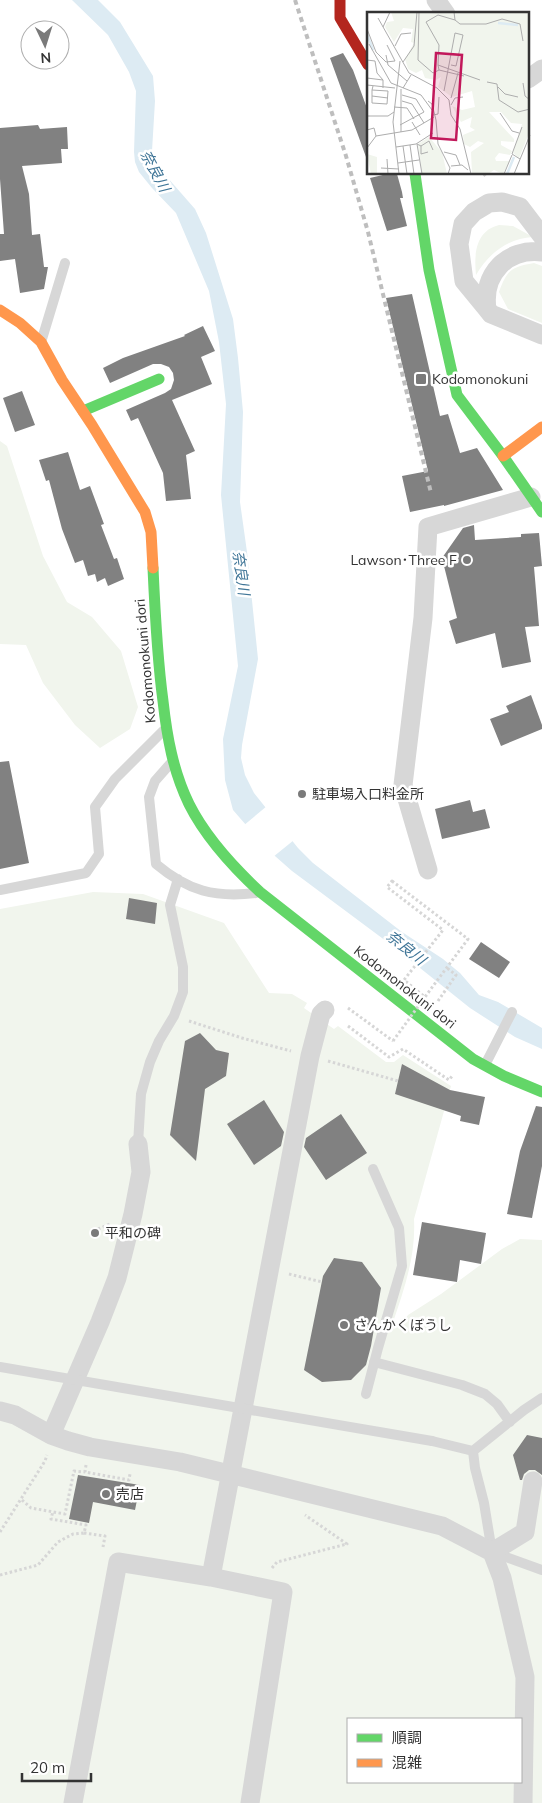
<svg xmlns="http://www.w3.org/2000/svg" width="542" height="1803" font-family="Mulish,'Noto Sans JP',sans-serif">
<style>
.green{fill:#f1f5ed;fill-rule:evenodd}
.water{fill:#ddebf3}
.pier{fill:#fff}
.building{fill:#818181}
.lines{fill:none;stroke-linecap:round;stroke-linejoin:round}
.path{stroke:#d6d6d6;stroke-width:3;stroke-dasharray:2.5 2.5;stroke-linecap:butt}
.lane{stroke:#d7d7d7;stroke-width:10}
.street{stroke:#d7d7d7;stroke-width:19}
.fast{stroke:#63d668;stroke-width:11}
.slow{stroke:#ff974d;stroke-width:11}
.jam{stroke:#b3261e;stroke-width:11}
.rail{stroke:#bebebe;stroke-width:4;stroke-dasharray:5 4;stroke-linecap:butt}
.path-bridge{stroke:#d6d6d6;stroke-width:3;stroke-dasharray:2.5 2.5;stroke-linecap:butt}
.lane-bridge{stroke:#d7d7d7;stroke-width:10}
.poi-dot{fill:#7a7a7a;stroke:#fff;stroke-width:2}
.labels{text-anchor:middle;stroke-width:5;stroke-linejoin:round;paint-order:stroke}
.poi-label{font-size:14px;fill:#333;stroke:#fff;text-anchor:start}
.street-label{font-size:14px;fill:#333;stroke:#fff}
.water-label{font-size:15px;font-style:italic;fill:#3f7597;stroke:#fff}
.inset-river{fill:none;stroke:#ddebf3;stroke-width:2.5}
.inset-road{fill:none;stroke:#adadad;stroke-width:1}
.view{fill:#c2185b;fill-opacity:0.15;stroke:#c2185b;stroke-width:2.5}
.inset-edge{fill:none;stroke:#333;stroke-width:2.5}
</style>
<rect width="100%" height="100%" fill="#fff"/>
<!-- green -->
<path class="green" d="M499,225l14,1 20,11c-25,1 -45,17 -57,38 -2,-20 -1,-44 23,-50z
M534,263l8,3v57l-34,-14 -9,-17c8,-22 12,-25 35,-29z
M0,441l7,5 36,110 24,46 25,15 29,34 17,56 -8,22 -30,19 -25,-23 -32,-42 -17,-38 -26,-1z
M93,892l50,2 81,29 45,70 23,1 15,9 -3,5 30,21 4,-3 48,36h8l9,-7 48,31 -37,133c2,37 -10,71 -22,106l11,-3 5,-7 33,-21 61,-45 18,-10 22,1v563h-542v-894zM348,1719h173v63h-173z"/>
<!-- water -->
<path class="water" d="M72,0h26l22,22 33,54 2,25 -3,50 8,18 35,40 11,24 27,86 5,39 5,54 -3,90 7,50 11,107 -16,86 -1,13 4,17 9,18 44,55 15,15 89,69 41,27 17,14 19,22 19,7 44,26v21l-27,-12 -45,-29 -80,-64 -98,-73 -25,-22 -34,-39 -8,-30 -2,-41 15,-73 -17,-171 5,-91 -7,-62 -10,-51 -33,-78 -24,-25 -13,-16 -4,-10 -1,-10 2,-61 -7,-19 -21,-37z"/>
<!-- pier -->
<path class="pier" d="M267,806l27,34 -21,17 -30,-31z"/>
<!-- building -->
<path class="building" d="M343,53l10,17 15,41v46h-2l-36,-99z
M38,125l2,4 27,-2 1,22h-7l1,14 -40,3 7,28 3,41 8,-1 4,33h4l-4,22 -24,4 -5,-34 -15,2v-27h4l-4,-55v-51z
M387,174h10l5,18 1,6h-3l7,28 -20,5 -17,-53z
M412,294l28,122 8,-2 12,39 17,-5 26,42 -59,16v-1l-34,7 -8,-36 26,-5 -42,-173z
M203,326l12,25 -14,6 11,27 -40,16 23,51 -9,4 5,44 -25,2 -3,-28 -25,-55 -7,3 -5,-11 39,-17 6,-4 3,-9 -1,-7 -4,-6 -8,-3h-8l-43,19 -7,-15 20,-10 62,-22 -1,-1z
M22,391l13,34 -20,7 -12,-34z
M68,452l12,38 10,-4 14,38 -3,1 13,34 3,-1 7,21 -16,7 -3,-8 -8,4 -2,-8 -7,2 -5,-16 -8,3 -13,-34 -13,-49 -3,1 -7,-21z
M474,525l1,15 46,-3v-3l18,-1 3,33 -8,1 5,59 -14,1 6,35 -29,6 -7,-35 -39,11 -7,-23 8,-3 -15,-60 21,-30z
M531,695l11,30v4l-41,17 -11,-27 19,-7 -3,-6z
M9,761l20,102 -29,6v-107z
M470,800l3,12 12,-3 5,19 -48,11 -7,-30z
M129,898l28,5 -2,21 -29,-5z
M481,942l29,20 -11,16 -30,-19z
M200,1033l16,17 13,3 -3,23 -21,13 -9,72 -26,-26 15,-94z
M402,1064l48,26 35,7 -6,28 -19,-4 1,-5 -66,-22z
M264,1100l20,32 -3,14 -27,19 -27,-41z
M536,1106l6,1v59l-10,52 -25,-4 13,-63z
M341,1114l26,39 -41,27 -22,-33 2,-9z
M422,1222l64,11 -5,31 -21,-4 -3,22 -44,-7z
M334,1258l28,4 19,26 -10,58 -5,19 -15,15 -29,2 -18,-12 19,-94z
M527,1435l15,3v37l-7,-5h-6l-5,4 -2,6h-2l-7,-25z
M78,1475l62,10 -5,25 -42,-8 -4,21 -20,-4z"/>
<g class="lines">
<!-- path -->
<path class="path" d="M484,174l3,4
M392,881l76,58 -43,58 -21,-17 39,-50 -56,-43z
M438,1001l18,-26 -9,-7
M348,1008l45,33
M189,1021l53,17 49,13
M348,1026l41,31 14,-8 46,31 4,-5
M328,1061l70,20
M98,1229l12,-5
M289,1274l33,8
M86,1465l-1,7 44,8 1,-6
M22,1500l9,8 34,6 9,-43 11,1
M0,1532l45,-71 2,-6
M84,1533l21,3 -2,11
M272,1568l5,-6 70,-18 -42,-29
M0,1575l38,-10 20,-23 15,-8 11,-1 2,-8 -35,-6 2,-8"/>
<!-- lane -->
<path class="lane" d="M42,339l23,-76
M170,764l-15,17 -6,16 7,67c32,27 59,34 100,29
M0,890l86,-17 13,-19 -4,-47 20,-28 48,-48
M485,1065l27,-53
M138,1144l3,-50 9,-32 9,-21 15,-25 9,-24v-25l-13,-62 8,-26
M374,1362l88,23 23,9 12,10 13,18
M366,1394l12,-46 24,-82 -3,-38 -26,-59
M542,1398l-18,12 -51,41 2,17 9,35 8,49 50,18
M432,1441l41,10"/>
<!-- street -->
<path class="street" d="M436,0l10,14
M528,79l14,-10
M542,236l-22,-29 -18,-5 -13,1 -15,9 -11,12 -4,20 5,37 23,28 4,5 51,21
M487,309c-5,-35 20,-61 55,-57
M428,870l-25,-85 20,-167 5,-91 103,-30
M0,1411l15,4 36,20 17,6 22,6 90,15 262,64 50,26 10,26 23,99 -2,126
M51,1435l49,-113 17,-44 16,-64 8,-42 -3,-28
M492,1552l33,-20 8,-51
M211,1577l99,-521 11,-42 4,-4
M73,1803l45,-241 93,15 72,15 -33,211"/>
<!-- fast -->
<path class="fast" d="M415,174l14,96 28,125 46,61 39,56
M83,411l76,-32
M153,568c2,45 4,89 10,133 4,36 10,70 26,103 17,34 43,62 71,88l213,167 31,17 38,16"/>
<!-- slow -->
<path class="slow" d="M0,310l20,13 21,19 21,38 30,45 53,87 6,20 2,36
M503,456l39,-29"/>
<!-- jam -->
<path class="jam" d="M340,0v18l28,47"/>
<!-- rail -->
<path class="rail" d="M295,0l51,156 22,76 63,261"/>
<!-- path-bridge -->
<path class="path-bridge" d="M393,1041l32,-44"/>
<!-- lane-bridge -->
<path class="lane-bridge" d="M0,1367l432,74"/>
</g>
<!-- markers -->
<g class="poi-dot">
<rect x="415" y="373" width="12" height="12" rx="2.5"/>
<circle cx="467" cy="560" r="5"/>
<circle cx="302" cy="794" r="5"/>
<circle cx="95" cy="1233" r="5"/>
<circle cx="344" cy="1325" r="5"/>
<circle cx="106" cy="1494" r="5"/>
</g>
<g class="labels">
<!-- poi labels -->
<g class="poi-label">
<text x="432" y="384">Kodomonokuni</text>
<text x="457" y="565" text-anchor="end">Lawson･Three F</text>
<text x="312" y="799">駐車場入口料金所</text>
<text x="105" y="1238">平和の碑</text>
<text x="354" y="1330">さんかくぼうし</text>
<text x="116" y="1499">売店</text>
</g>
<!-- street labels -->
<g class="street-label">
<text transform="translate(145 661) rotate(-95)" y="5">Kodomonokuni dori</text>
<text transform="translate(405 987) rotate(38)" y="5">Kodomonokuni dori</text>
</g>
<!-- water labels -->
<g class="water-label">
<text transform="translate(155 171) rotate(62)" y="5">奈良川</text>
<text transform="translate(241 573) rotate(82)" y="5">奈良川</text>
<text transform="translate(406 948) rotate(39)" y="5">奈良川</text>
</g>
</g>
<!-- overview -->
<g transform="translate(367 12)">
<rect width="162" height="162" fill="#fff"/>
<path d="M24,0h138v121l-10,25 -6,-5 9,-29 -11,-1 -10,-11h-12l25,27v3l-13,-1v4l11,6 -2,4 -11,-2 -4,5 1,3h14l-7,13 -9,-4 -6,4h-16l-1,-22 13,-9 -6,-2 -8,6 -6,-3 -1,-9 12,-5 -5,-3 2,-10 -11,5 -9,-16 10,4 13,-3 -3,-16 -20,6 -14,-10 3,-10 -5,3 -11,-2 -3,-8 -6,3 -8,-4 -3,-10 9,-16 -3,-1 2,-13 -10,-1 -9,14 -9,-15 2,-5 7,-1zM62,125l13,15 5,22h-25l-4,-30zM0,142l10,3v17h-6z" fill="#f1f5ed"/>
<path class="inset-river" d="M131,11l20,2M0,22l6,16M140,162l7,-17"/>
<path class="inset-road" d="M52,0l-1,48 15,13 6,-3 -1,-5M87,0l1,8 5,4h26l16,-5 18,5 3,17M11,6l31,55 28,15 12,12 2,15 9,14 11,45M88,8l-17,-5 -12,7 13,23 -1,20 42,15M16,15l7,-15M0,17l9,23 10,10 9,-1M2,32l22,39 30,12 11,15M20,33l8,16M28,34l6,-12 10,-1M19,43l2,10 19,16M0,48l8,1 2,12 6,7v8M36,50l11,-16 3,-34M72,58l25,6M0,66l16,2M120,70l10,2 2,16 19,12 12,-3M156,71l2,13 5,4M0,73l28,3M131,75l7,7 13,3M36,76l8,-13M34,77v43M5,78l16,1 -1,13 -15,-1v-13l1,-4M77,79l11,-58 8,2 -7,31 -5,-1M5,84l16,2M84,86l7,-25M35,89l10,3 12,19M61,89l4,3 4,16 2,24 12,24 -2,6M84,93l4,-7 8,-1M27,95l13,1 7,11M133,101l12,18 7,2M66,103l5,-1 1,-17M0,104h21l6,-4M45,110l8,13M33,113l24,-13 -8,-13 -14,-4M0,118l7,-2 2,8M50,132l5,30M50,132l4,2 8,-5 4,9M43,133l4,29M36,134l4,28M54,134v8l7,-2M29,135l20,-3 17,-11M0,136l9,-12 36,-6 22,-13M77,140l12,3 4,10M20,147l1,15M153,147l-8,-5 10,-27M31,151l21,-3M84,154l11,-1 6,5M14,156l18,1M32,162l-6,-52 7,-61M137,162l8,-19M147,162l16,-39"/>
<path class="view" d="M69,41l26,2 -6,85 -25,-2z"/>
<rect width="162" height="162" class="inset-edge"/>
</g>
<!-- legend -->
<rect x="347" y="1718" width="175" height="65" fill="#ffffff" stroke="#adadad"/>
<rect x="357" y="1734" width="25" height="8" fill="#63d668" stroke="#adadad"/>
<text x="392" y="1743" font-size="15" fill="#333333">順調</text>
<rect x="357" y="1759" width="25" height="8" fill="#ff974d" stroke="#adadad"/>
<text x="392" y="1768" font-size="15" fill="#333333">混雑</text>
<!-- north arrow -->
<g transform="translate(45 45) rotate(176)"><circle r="24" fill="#ffffff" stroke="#adadad"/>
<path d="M0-4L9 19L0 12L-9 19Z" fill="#7a7a7a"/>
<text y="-8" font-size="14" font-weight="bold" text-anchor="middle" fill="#333333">N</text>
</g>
<!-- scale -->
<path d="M22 1773v8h69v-8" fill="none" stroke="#333333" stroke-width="2.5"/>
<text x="30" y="1773" font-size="15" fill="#333333" stroke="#ffffff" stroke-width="4" paint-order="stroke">20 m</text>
</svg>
